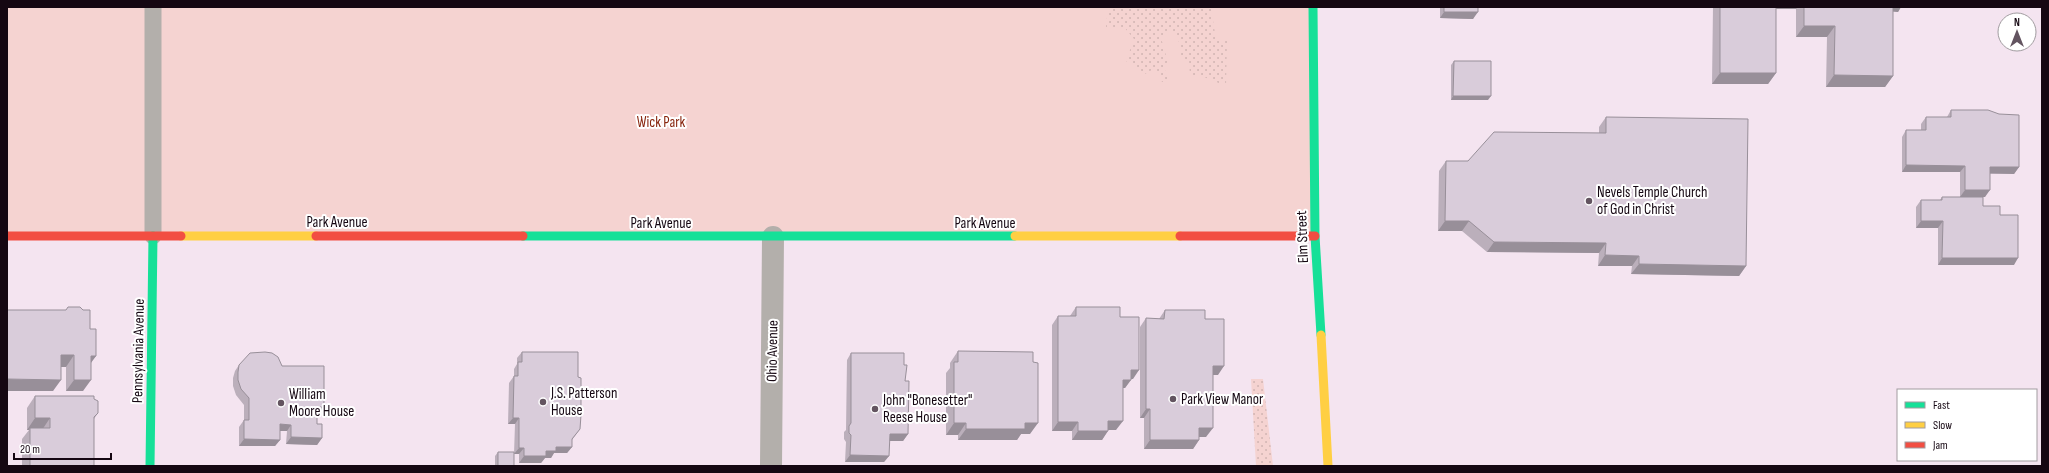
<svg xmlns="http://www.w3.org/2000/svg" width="2049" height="473" font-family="'Sofia Sans Condensed',sans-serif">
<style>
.park{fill:#f5d3d1}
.garden{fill:url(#garden-dots)}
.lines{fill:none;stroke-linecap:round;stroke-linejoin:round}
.lane{stroke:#b3afab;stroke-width:17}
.street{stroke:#b3afab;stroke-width:22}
.fast{stroke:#16e098;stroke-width:9}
.slow{stroke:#ffcf43;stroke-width:9}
.jam{stroke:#f24e42;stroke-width:9}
.wall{fill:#bbafbb}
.shaded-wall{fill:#988f99}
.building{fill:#d9ccda;stroke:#988f99}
.poi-dot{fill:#635460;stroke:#fff;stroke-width:1.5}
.labels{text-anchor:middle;stroke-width:4;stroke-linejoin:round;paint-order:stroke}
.park-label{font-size:15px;fill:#88260e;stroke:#fff}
.poi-label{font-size:15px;fill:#150712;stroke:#fff;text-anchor:start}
.street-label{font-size:15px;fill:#150712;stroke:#fff}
</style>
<defs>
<pattern id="garden-dots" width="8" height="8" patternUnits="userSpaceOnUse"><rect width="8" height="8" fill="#f5d3d1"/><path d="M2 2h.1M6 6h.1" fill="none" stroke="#d1b4b2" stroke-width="1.8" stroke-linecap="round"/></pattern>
</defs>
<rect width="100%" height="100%" fill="#f4e4f0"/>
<!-- park -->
<path class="park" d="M7,7h1306l2,229h-1308z"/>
<!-- garden -->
<path class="garden" d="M1108,7h103l5,33h11l-1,46 -22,-9 -14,-1 -1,-15 -9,-1 -1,-18 -9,-15 -9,11 7,24 -5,3 6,15 -7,2 -7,-14 -10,6 -19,-13 8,-22 -10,-12h-18z
M1251,379h12l10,87h-17z"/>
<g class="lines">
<!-- lane -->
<path class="lane" d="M153,236v-229"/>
<!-- street -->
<path class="street" d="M771,466l2,-229"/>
<!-- fast -->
<path class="fast" d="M1313,7l2,229 6,99
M523,236h492
M150,466l3,-230"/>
<!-- slow -->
<path class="slow" d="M181,236h135
M1015,236h165
M1321,335l7,131"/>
<!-- jam -->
<path class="jam" d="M7,236h174
M316,236h207
M1180,236h135"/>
</g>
<!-- wall -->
<path class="wall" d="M1440,7h38l-5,12 -33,-1z
M1713,7h188l-3,5 -5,-1v65l-8,11h-59l1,-50h-31v-28h-20v64l-8,11h-56z
M1454,61l34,39h-37v-35z
M1951,110l68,57 -5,7h-24l-5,23h-25v-25h-58v-35l4,-7h15v-6l5,-7h21z
M1606,117l140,149 -7,10 -108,-2 1,-8h-34l1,-13 -112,-1 -25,-21h-24l1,-60 7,-10h22l131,-28v-6z
M1942,197l41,9 17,9 14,50h-76v-37h-22v-21l5,-7h19z
M1076,307l44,10 13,62h-2l-6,9h-2l-7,42h-8l-6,10h-30v-9h-20v-106l6,-9h12z
M1165,310l40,9 13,56h-5l-7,62h-7v3l-6,9h-49v-31h-4v-91l6,-9 13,1z
M90,329l6,27 -5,6 -8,29h-17v-24h-5l-8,24h-46z
M958,351l72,83h-9l-4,6h-59v-5h-12v-62l4,-5v-5z
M522,352l55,60 3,17 -8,11v7l-5,6h-13l-3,5h-6l-4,5h-22v-9h-5l1,-30h-7l1,-41 5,-7v-7l3,-5v-6z
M851,353l53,12 4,69 -5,7h-14v15l-5,6h-39l1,-20 -2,-3v-7l2,-2 1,-70z
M239,365l43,1 37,48h-2v10l5,14 -5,7 -31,-1 1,-13h-7v9l-5,6h-36v-19l5,-7v-15l-8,-10 -3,-9v-8l2,-7z
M35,396l59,3 4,14 -4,6v47h-72v-27l7,-9h-2v-22z
M498,452l16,14h-19v-10z"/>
<!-- shaded-wall -->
<path class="shaded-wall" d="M1770,7h28l-2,2h-27z
M1888,7h13l-3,5 -13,-1z
M1444,12h34l-5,7 -33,-1z
M1804,26h31l-8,11h-31z
M1720,73h56l-8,11h-56z
M1834,75l59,1 -8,11h-59z
M1453,96h38l-3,4h-37z
M1906,165l59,1 -5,6h-58z
M1990,167h29l-5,7 -29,-1z
M1965,190h25l-5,7h-25z
M1445,221h24l-7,10h-24z
M1921,221h22l-5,7h-22z
M1494,242l112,1 -7,10 -112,-1z
M1605,255l34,1 -7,10h-34z
M1942,258h76l-4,7h-76z
M1639,264l107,2 -7,10 -108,-2z
M61,355h13l-8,12h-13z
M91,356h5l-8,11z
M1213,366h11l-6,9h-11z
M1131,370h8l-6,9h-8z
M7,379l54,1 -8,11h-46z
M74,380h17l-8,11h-17z
M1123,380h8l-6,8h-9z
M574,406h7l-5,7h-7z
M317,407h7l-5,7h-7z
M1146,409h4l-6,9h-4z
M35,418h15l-8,12 -12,-2 -1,2h-2z
M513,418h6l-4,6h-7z
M1108,421h15l-7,9h-14z
M1058,422h20l-6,9h-20z
M954,423h12l-8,12h-12z
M1025,423h13l-8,11h-9l-4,6h-59l8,-11z
M280,424l11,1 -4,6h-12z
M1199,428h14l-7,9h-13z
M1078,431h30l-6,9h-30z
M890,434h18l-5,7h-18z
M291,437l31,1 -5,7 -31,-1z
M244,439l36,1 -5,6h-36z
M1150,440h49l-6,9h-49z
M556,447h16l-5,6h-13l-3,5h-6l-4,5h-22l5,-7 22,-5z
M519,448h5l-5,6h-5z
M850,455l39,1 -5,6h-39z"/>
<!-- building -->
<path class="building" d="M1444,7h34v5h-34z
M1720,7h56v66h-56z
M1804,7h89v69l-59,-1 1,-49h-31z
M1454,61h37v35h-38z
M1951,110h37l11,4 20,1v52h-29v23h-25v-24l-59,-1v-35h20v-13h25z
M1606,117l142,2 -2,147 -107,-2v-8l-34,-1 1,-12 -112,-1 -25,-21h-24l1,-60h22l26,-29 112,1z
M1942,197h41v9h17v9h18v43h-76l1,-37h-22v-21h21z
M68,307h12l3,3h7v19h6v27h-5v24h-17v-25h-13v25l-54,-1v-69h59z
M1076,307h44v10h19v53h-8v10h-8v41h-15v10h-30v-9h-20v-106h18z
M1165,310h40v9h19v47h-11v62h-14v12h-49v-31h-4v-91l18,1z
M958,351l75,1v10l5,1v60h-13v6h-59v-6h-12v-61h4z
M265,352l7,1 6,4 4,9h42v41h-7v17h5v14l-31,-1v-12l-11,-1v16l-36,-1v-19h5v-22l-8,-9 -3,-9v-8l1,-7 11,-12z
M522,352h56v25l3,1v28h-7v4l7,5 -1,14 -8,10v8h-16v4h-10v5h-22v-8h-5v-30h-6l1,-42h4v-14h4z
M851,353h53v12h3l-2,16h4l-1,53h-18l-1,22 -39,-1 1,-20 -2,-2v-7l2,-3z
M35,396h59v3l4,2v12l-4,4v49h-64v-38h20v-10h-15z
M498,452h16v14h-16z"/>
<!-- markers -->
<g class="poi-dot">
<circle cx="1589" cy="201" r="4"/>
<circle cx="1173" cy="399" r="4"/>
<circle cx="543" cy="402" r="4"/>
<circle cx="281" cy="403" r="4"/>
<circle cx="875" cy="409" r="4"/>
</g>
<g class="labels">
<!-- park labels -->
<g class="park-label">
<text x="661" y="127">Wick Park</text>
</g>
<!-- poi labels -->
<g class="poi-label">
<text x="1597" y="197">Nevels Temple Church<tspan x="1597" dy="17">of God in Christ</tspan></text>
<text x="551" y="398">J.S. Patterson<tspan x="551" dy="17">House</tspan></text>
<text x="289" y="399">William<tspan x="289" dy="17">Moore House</tspan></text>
<text x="1181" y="404">Park View Manor</text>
<text x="883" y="405">John "Bonesetter"<tspan x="883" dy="17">Reese House</tspan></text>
</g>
<!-- street labels -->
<g class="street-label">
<text x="337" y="227">Park Avenue</text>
<text x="661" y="228">Park Avenue</text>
<text x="985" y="228">Park Avenue</text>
<text transform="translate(1302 237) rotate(-92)" y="5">Elm Street</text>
<text transform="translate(138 351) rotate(-89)" y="5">Pennsylvania Avenue</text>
<text transform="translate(772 351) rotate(-89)" y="5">Ohio Avenue</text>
</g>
</g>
<!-- border -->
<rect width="2049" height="473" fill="none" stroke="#150712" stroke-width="16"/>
<!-- legend -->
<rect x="1897" y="389" width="140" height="72" fill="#ffffff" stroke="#a19ca0"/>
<rect x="1905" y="402" width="20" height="6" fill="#16e098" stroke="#a19ca0"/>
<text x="1933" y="409" font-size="12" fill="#150712">Fast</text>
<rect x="1905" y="422" width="20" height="6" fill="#ffcf43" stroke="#a19ca0"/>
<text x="1933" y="429" font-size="12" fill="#150712">Slow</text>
<rect x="1905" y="442" width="20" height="6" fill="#f24e42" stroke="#a19ca0"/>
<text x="1933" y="449" font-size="12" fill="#150712">Jam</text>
<!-- north arrow -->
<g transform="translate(2017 32)"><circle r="19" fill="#ffffff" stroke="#a19ca0"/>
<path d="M0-3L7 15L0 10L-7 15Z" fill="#635460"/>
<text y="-6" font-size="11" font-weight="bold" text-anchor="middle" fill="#150712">N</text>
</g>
<!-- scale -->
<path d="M14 453v6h97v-6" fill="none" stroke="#150712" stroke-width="2"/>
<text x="20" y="453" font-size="12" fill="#150712" stroke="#ffffff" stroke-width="3" paint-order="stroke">20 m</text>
</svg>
